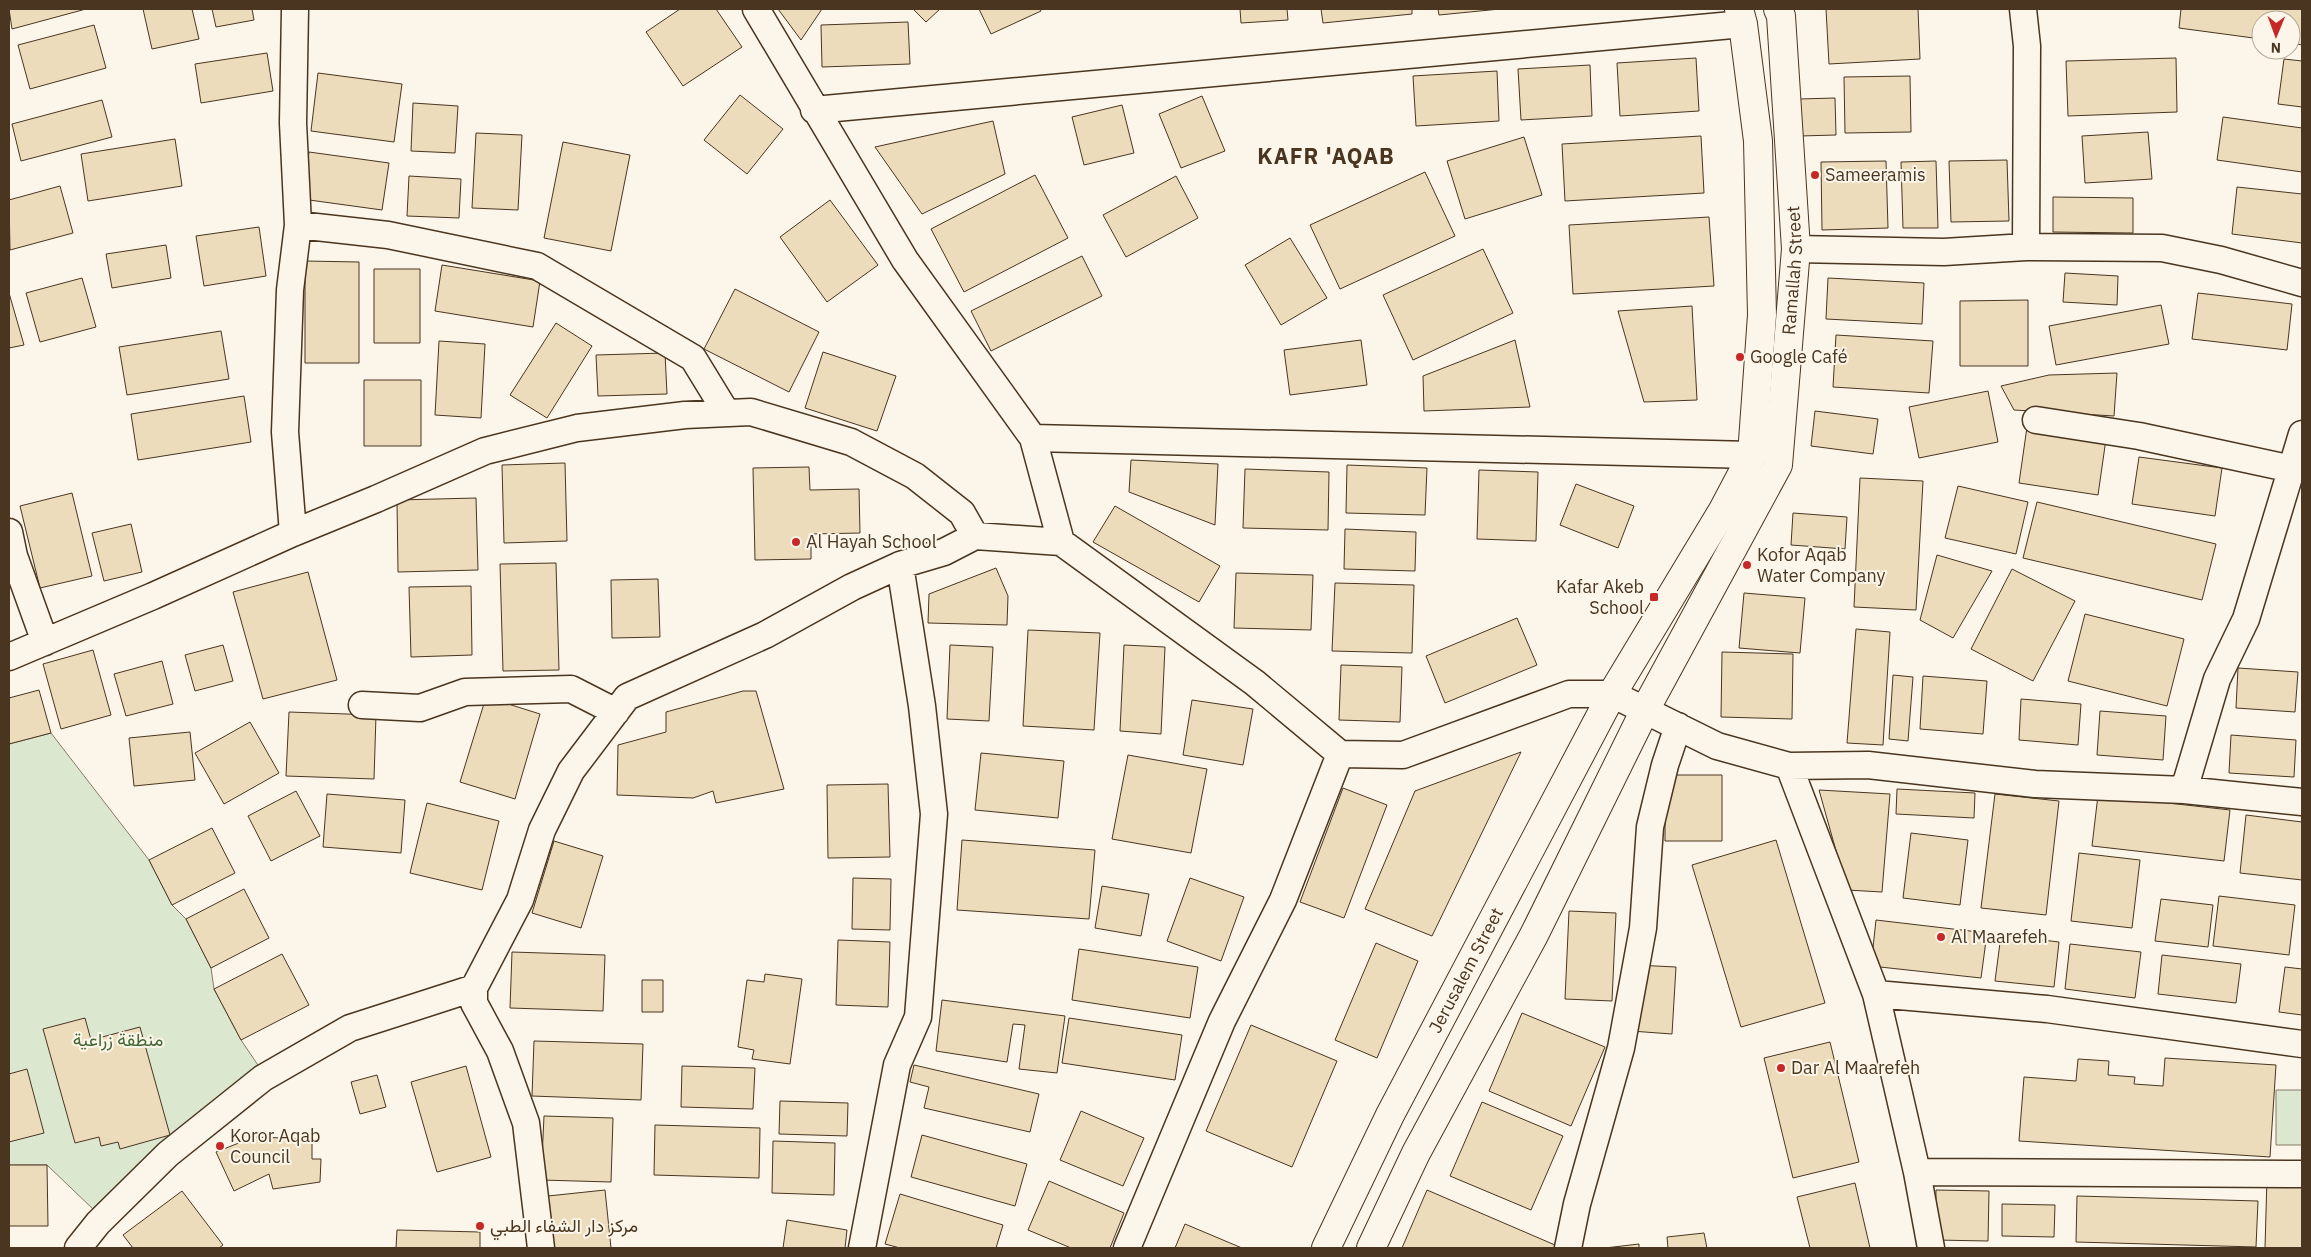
<svg xmlns="http://www.w3.org/2000/svg" width="2311" height="1257" font-family="'IBM Plex Sans',Vazirmatn,sans-serif">
<style>
.green{fill:#dce7d0;stroke:#887966}
.building{fill:#ecdcbc;stroke:#4a3520}
.lines{fill:none;stroke-linecap:round;stroke-linejoin:round}
.minor-casing{stroke:#4a3520;stroke-width:29}
.major-casing{stroke:#4a3520;stroke-width:30}
.minor{stroke:#fbf6e9;stroke-width:26}
.major{stroke:#fbf6e9;stroke-width:28}
.poi-dot{fill:#c62828;stroke:#fbf6e9;stroke-width:2}
.labels{text-anchor:middle;stroke-width:4;stroke-linejoin:round;paint-order:stroke}
.poi-label{font-size:18px;fill:#4a3520;stroke:#fbf6e9;text-anchor:start}
.street-label{font-size:18px;fill:#4a3520;stroke:#fbf6e9}
.park-label{font-size:18px;fill:#436837;stroke:#fbf6e9}
.district-label{font-size:22px;font-weight:bold;letter-spacing:1px;fill:#4a3520;stroke:#fbf6e9}
</style>
<rect width="100%" height="100%" fill="#fbf6e9"/>
<!-- green -->
<path class="green" d="M51,733l98,127 23,45 14,14 25,49 3,21 27,51 19,28 -166,142 -47,-45h-38v-421z
M2276,1090h26v55h-26z"/>
<!-- building -->
<path class="building" d="M9,9h77l-74,20z
M143,9h49l7,30 -47,10z
M212,9h40l2,11 -38,7z
M680,9h36l26,38 -59,39 -37,-54z
M778,9h44l-21,31z
M913,9h27l-14,13z
M979,9h61l1,2 -50,23z
M1240,9h47l1,11 -47,3z
M1321,9h91v5l-89,9z
M1438,9h62l-61,6z
M1826,9h92l2,50 -91,5z
M2181,9h121v36l-11,-2v-23h-30v19l-82,-11z
M908,22l2,42 -88,3 -1,-42z
M94,25l12,43 -76,21 -12,-44z
M267,53l6,38 -72,12 -6,-39z
M1696,58l3,53 -79,5 -3,-53z
M2176,58l1,54 -109,4 -2,-55z
M2284,59l18,2v46l-24,-3z
M1590,65l2,51 -71,4 -3,-51z
M1497,71l2,50 -83,5 -3,-50z
M318,73l84,11 -8,58 -83,-11z
M1910,76l1,56 -66,1 -1,-56z
M740,95l43,34 -36,45 -43,-34z
M1202,96l23,55 -44,17 -22,-54z
M1835,98l1,37 -36,1 -1,-37z
M102,100l10,37 -91,24 -9,-37z
M413,103l45,3 -3,47 -44,-2z
M1122,105l12,48 -50,12 -12,-48z
M2223,117l79,11v44l-85,-12z
M993,121l12,53 -83,40 -47,-67z
M2148,132l4,47 -67,4 -3,-47z
M476,133l46,2 -4,75 -46,-2z
M1701,136l3,57 -139,8 -3,-57z
M1524,137l18,58 -77,24 -18,-58z
M175,139l7,47 -94,15 -7,-47z
M563,142l67,13 -19,96 -67,-13z
M309,152l80,11 -7,47 -80,-11z
M2007,160l2,61 -58,1 -2,-61z
M1886,161l2,67 -66,2 -1,-68z
M1936,161l2,67h-35l-2,-66z
M1425,172l30,64 -115,53 -30,-64z
M1035,175l33,63 -104,54 -33,-63z
M409,176l52,3 -2,39 -52,-2z
M1176,176l22,42 -72,39 -23,-42z
M60,186l13,47 -63,17 -1,-50z
M2237,187l65,7v49l-70,-9z
M2053,197l80,1v35l-80,-1z
M830,200l48,65 -51,37 -47,-65z
M1709,217l5,69 -141,8 -4,-69z
M259,227l7,49 -62,10 -8,-50z
M1290,238l37,60 -46,27 -36,-60z
M166,245l5,33 -59,10 -6,-34z
M1483,249l30,64 -100,47 -30,-65z
M1082,256l20,40 -111,55 -20,-40z
M305,261l54,1v101h-54z
M442,265l98,16 -7,46 -98,-16z
M374,269h46v74h-46z
M2065,273l53,3 -1,29 -54,-3z
M82,278l14,49 -56,15 -14,-49z
M1828,278l96,5 -2,41 -96,-5z
M735,289l84,43 -30,60 -85,-43z
M9,293l15,52 -15,3z
M2198,293l94,11 -5,46 -95,-11z
M2028,300v66h-68v-65z
M2161,305l8,39 -113,21 -7,-39z
M1692,306l5,94 -53,2 -26,-91z
M556,323l36,23 -45,72 -37,-23z
M221,331l8,48 -102,16 -8,-48z
M1836,335l97,6 -4,52 -96,-6z
M1361,340l6,45 -77,10 -6,-45z
M1515,340l15,67 -106,4 -1,-35z
M439,341l46,3 -4,74 -46,-3z
M823,352l73,24 -19,55 -72,-23z
M665,353l2,41 -69,2 -2,-41z
M2117,373l-3,43 -100,-6 -13,-24 48,-11z
M364,380h57v66h-57z
M1988,391l10,51 -79,16 -10,-51z
M244,396l7,46 -113,18 -7,-46z
M1815,411l63,8 -5,35 -62,-8z
M2027,427l79,12 -8,56 -79,-12z
M2139,457l83,11 -7,48 -83,-12z
M1131,460l87,4 -3,61 -86,-33z
M565,463l2,78 -63,2 -2,-78z
M1347,465l80,3 -2,47 -79,-2z
M809,467l1,23 49,-1 1,44 -49,1v25l-56,1 -2,-92z
M1245,469l84,3 -1,58 -85,-2z
M1479,470l59,2 -2,69 -59,-2z
M1860,478l63,3 -7,129 -62,-3z
M1576,484l58,22 -16,42 -58,-23z
M1958,486l70,16 -12,52 -71,-16z
M72,493l20,83 -52,12 -20,-82z
M476,498l2,72 -80,2 -1,-72z
M2037,502l179,42 -14,56 -179,-42z
M1115,506l105,60 -21,36 -106,-60z
M1793,513l54,4 -2,32 -54,-4z
M131,524l11,48 -38,9 -12,-48z
M1345,529l71,3 -1,39 -71,-2z
M1937,555l55,16 -39,67 -33,-18z
M556,563l3,107 -56,1 -3,-107z
M996,568l12,28 -1,29 -79,-2 1,-29z
M2012,569l63,32 -42,80 -62,-32z
M308,572l29,108 -74,19 -30,-107z
M1236,573l77,2 -2,55 -77,-2z
M658,579l2,58 -48,1 -1,-58z
M1335,583l79,2 -2,68 -80,-2z
M471,586l1,69 -61,2 -2,-70z
M1744,593l61,5 -5,55 -61,-5z
M2085,614l99,25 -17,67 -99,-25z
M1517,618l20,47 -92,38 -19,-47z
M1856,629l34,3 -7,113 -36,-2z
M1028,630l72,3 -6,97 -71,-4z
M223,645l10,36 -38,10 -10,-36z
M950,645l43,2 -4,74 -42,-2z
M1124,645l41,2 -4,87 -41,-3z
M93,650l18,65 -50,14 -18,-65z
M1722,652l71,2 -1,65 -71,-2z
M162,661l11,43 -47,12 -12,-42z
M1341,665l61,2 -2,55 -61,-2z
M2238,668l60,4 -3,40 -59,-4z
M1893,675l20,2 -5,64 -19,-2z
M1923,676l64,5 -4,53 -63,-5z
M39,690l12,43 -42,11v-46z
M743,691h13l28,98 -68,14 -3,-12 -20,7 -76,-3 1,-50 48,-13v-20z
M486,697l54,17 -25,85 -55,-17z
M2021,699l60,5 -3,41 -59,-5z
M1192,700l61,9 -10,56 -60,-10z
M2100,711l66,5 -3,44 -66,-5z
M289,712l87,3 -2,64 -88,-3z
M250,722l29,51 -55,31 -29,-51z
M190,732l5,48 -61,6 -5,-48z
M2231,735l65,5 -2,37 -65,-4z
M1521,752l-89,184 -67,-27 50,-118z
M981,753l83,8 -6,57 -83,-8z
M1128,755l79,14 -16,84 -79,-14z
M1665,775h57v66h-57z
M888,784l2,73 -62,1 -1,-73z
M1343,788l44,17 -43,113 -44,-16z
M1897,789l78,4 -1,25 -78,-4z
M1819,790l71,4 -8,98 -35,-2z
M296,791l24,45 -49,25 -23,-45z
M327,794l78,6 -4,53 -78,-6z
M1995,794l64,7 -13,114 -65,-7z
M2098,795l132,15 -6,51 -132,-15z
M427,803l72,18 -17,69 -72,-17z
M2246,815l56,7v58l-62,-7z
M212,828l23,45 -63,32 -23,-45z
M1911,833l57,7 -8,65 -57,-7z
M962,840l133,10 -6,69 -132,-9z
M1776,840l49,163 -84,24 -49,-162z
M554,841l49,15 -22,72 -49,-15z
M2079,853l61,7 -8,68 -61,-7z
M853,878l38,1 -1,51 -38,-1z
M1190,878l54,19 -23,64 -54,-20z
M1102,886l47,8 -8,42 -46,-8z
M244,889l25,49 -58,30 -25,-49z
M2219,896l76,9 -6,50 -76,-9z
M2161,899l52,6 -5,42 -53,-6z
M1569,911l47,2 -4,88 -47,-2z
M1876,920l111,13 -6,45 -110,-12z
M2001,935l58,7 -5,45 -59,-6z
M838,940l52,2 -2,65 -52,-2z
M1376,943l42,18 -41,97 -42,-18z
M2070,944l71,8 -6,46 -70,-9z
M1079,949l119,18 -8,51 -118,-18z
M512,952l93,3 -2,56 -93,-3z
M282,954l27,51 -68,35 -27,-51z
M2162,955l79,9 -5,39 -78,-9z
M1635,965l41,2 -4,67 -41,-3z
M2285,967l17,2v46l-23,-3z
M765,974l37,5 -12,85 -38,-5 2,-9 -16,-3 9,-67 17,2z
M642,980h21v32h-21z
M942,1000l123,16 -8,57 -38,-4 6,-44 -12,-1 -6,38 -71,-11z
M1522,1013l83,34 -34,79 -82,-35z
M85,1018l6,22 49,-13 30,108 -50,14 -2,-7 -17,4 -2,-9 -24,6 -32,-114z
M1069,1018l113,17 -7,45 -113,-17z
M1251,1025l86,36 -45,106 -86,-36z
M534,1041l109,3 -2,56 -109,-4z
M1830,1042l29,120 -66,16 -29,-120z
M2165,1058l111,7 -6,92 -251,-16 5,-64 52,4 2,-22 31,2 -1,14 27,2 -1,7 29,2z
M914,1065l125,29 -9,38 -106,-24 5,-21 -19,-5z
M466,1066l25,91 -54,15 -26,-90z
M682,1066l73,2 -2,41 -72,-2z
M27,1069l17,64 -35,9v-68z
M377,1075l9,32 -26,7 -9,-32z
M780,1101l68,2 -1,33 -68,-2z
M1482,1102l81,34 -32,74 -81,-34z
M1081,1111l63,27 -21,48 -63,-26z
M544,1116l69,2 -2,64 -70,-2z
M655,1125l105,3 -1,50 -105,-3z
M922,1135l105,29 -12,42 -104,-29z
M254,1137l58,2v20h9l-1,23 -47,7 -4,-15 -35,17 -18,-39z
M773,1141l62,2 -1,52 -62,-2z
M9,1165h38l1,61h-39z
M2267,1177l35,1v70h-37z
M1049,1181l75,32 -14,35h-39l-43,-18z
M1855,1183l15,65h-60l-13,-51z
M605,1190l6,58h-58l-5,-52z
M1427,1190l135,58h-160z
M1936,1190l53,1 -1,50 -53,-1z
M182,1191l41,54 -4,3h-86l-10,-13z
M900,1194l103,31 -7,23h-96l-15,-4z
M2077,1196l181,5 -2,46 -180,-5z
M2002,1204l53,1 -1,32 -52,-1z
M787,1220l60,10 -2,18h-62z
M1185,1224l57,24h-67z
M397,1230l83,2v16h-84z
M1704,1233l3,15h-39l-1,-11z
M1639,1244v4h-34z"/>
<g class="lines">
<!-- minor casing -->
<g class="minor-casing">
<path id="minor" d="M756,9l149,251 128,178 28,104 194,141 85,71 63,1 166,-61h43l105,52 72,20 79,-1 167,19 149,6 118,12
M814,110l929,-86
M298,225l90,10 149,31 156,92 33,54
M2026,247l136,1 59,12 81,23
M1796,249l148,3 82,-5 1,-201 -4,-37
M2036,420l103,16 153,33
M1033,438l719,17
M9,532l5,24 31,86
M293,533l-8,-101 5,-142 8,-65 -5,-102 2,-114
M9,657l144,-61 140,-63 83,-34 109,-48 92,-23 108,-13 66,-3 100,30 64,34 47,37 13,23
M362,705l58,3 45,-16 106,-3 45,23
M1789,766l87,228 41,178 14,76
M2184,790l33,-111 29,-60 56,-185
M474,988v15l26,48 26,72 15,125
M1876,994l171,15 255,35
M1917,1172l385,2
M78,1248l20,-25 70,-69 95,-76 87,-50 124,-40 46,-88 22,-70 29,-59 56,-74 138,-62 87,-48 48,-22
M862,1248l35,-183 21,-48 16,-203 -12,-108 -22,-141 44,-13 31,-16 86,6
M1127,1248l95,-227 61,-121 57,-146
M1568,1248l9,-44 44,-156 22,-120 7,-101 15,-62 13,-39"/>
</g>
<!-- major casing -->
<g class="major-casing">
<g id="major">
<path id="s1" d="M1326,1248l64,-133 222,-421 111,-184 29,-55 10,-140 -4,-174 -15,-117 -4,-15"/>
<path id="s2" d="M1371,1248l45,-95 118,-218 111,-225 133,-245 18,-216 -15,-233 -3,-7"/>
</g>
</g>
<!-- minor -->
<use href="#minor" class="minor"/>
<!-- major -->
<use href="#major" class="major"/>
</g>
<!-- markers -->
<g class="poi-dot">
<circle cx="1815" cy="175" r="5"/>
<circle cx="1740" cy="357" r="5"/>
<circle cx="796" cy="542" r="5"/>
<circle cx="1747" cy="565" r="5"/>
<rect x="1649" y="592" width="10" height="10" rx="2.5"/>
<circle cx="1941" cy="937" r="5"/>
<circle cx="1781" cy="1068" r="5"/>
<circle cx="220" cy="1146" r="5"/>
<circle cx="480" cy="1226" r="5"/>
</g>
<g class="labels">
<!-- poi labels -->
<g class="poi-label">
<text x="1825" y="181">Sameeramis</text>
<text x="1750" y="363">Google Café</text>
<text x="806" y="548">Al Hayah School</text>
<text x="1757" y="561">Kofor Aqab<tspan x="1757" dy="21">Water Company</tspan></text>
<text x="1644" y="593" text-anchor="end">Kafar Akeb<tspan x="1644" dy="21">School</tspan></text>
<text x="1951" y="943">Al Maarefeh</text>
<text x="1791" y="1074">Dar Al Maarefeh</text>
<text x="230" y="1142">Koror Aqab<tspan x="230" dy="21">Council</tspan></text>
<text x="490" y="1232">مركز دار الشفاء الطبي</text>
</g>
<!-- street labels -->
<g class="street-label">
<text dy="6" stroke="none"><textPath href="#s2" startOffset="1078">Ramallah Street</textPath></text>
<text dy="6" stroke="none"><textPath href="#s1" startOffset="311">Jerusalem Street</textPath></text>
</g>
<!-- park labels -->
<g class="park-label">
<text x="118" y="1046">منطقة زراعية</text>
</g>
<!-- district labels -->
<g class="district-label">
<text x="1326" y="164">KAFR 'AQAB</text>
</g>
</g>
<!-- border -->
<rect width="2311" height="1257" fill="none" stroke="#4a3520" stroke-width="20"/>
<!-- north arrow -->
<g transform="translate(2276 35) rotate(181)"><circle r="24" fill="#fbf6e9" stroke="#b4a999"/>
<path d="M0-4L9 19L0 12L-9 19Z" fill="#c62828"/>
<text y="-8" font-size="14" font-weight="bold" text-anchor="middle" fill="#4a3520">N</text>
</g>
</svg>
